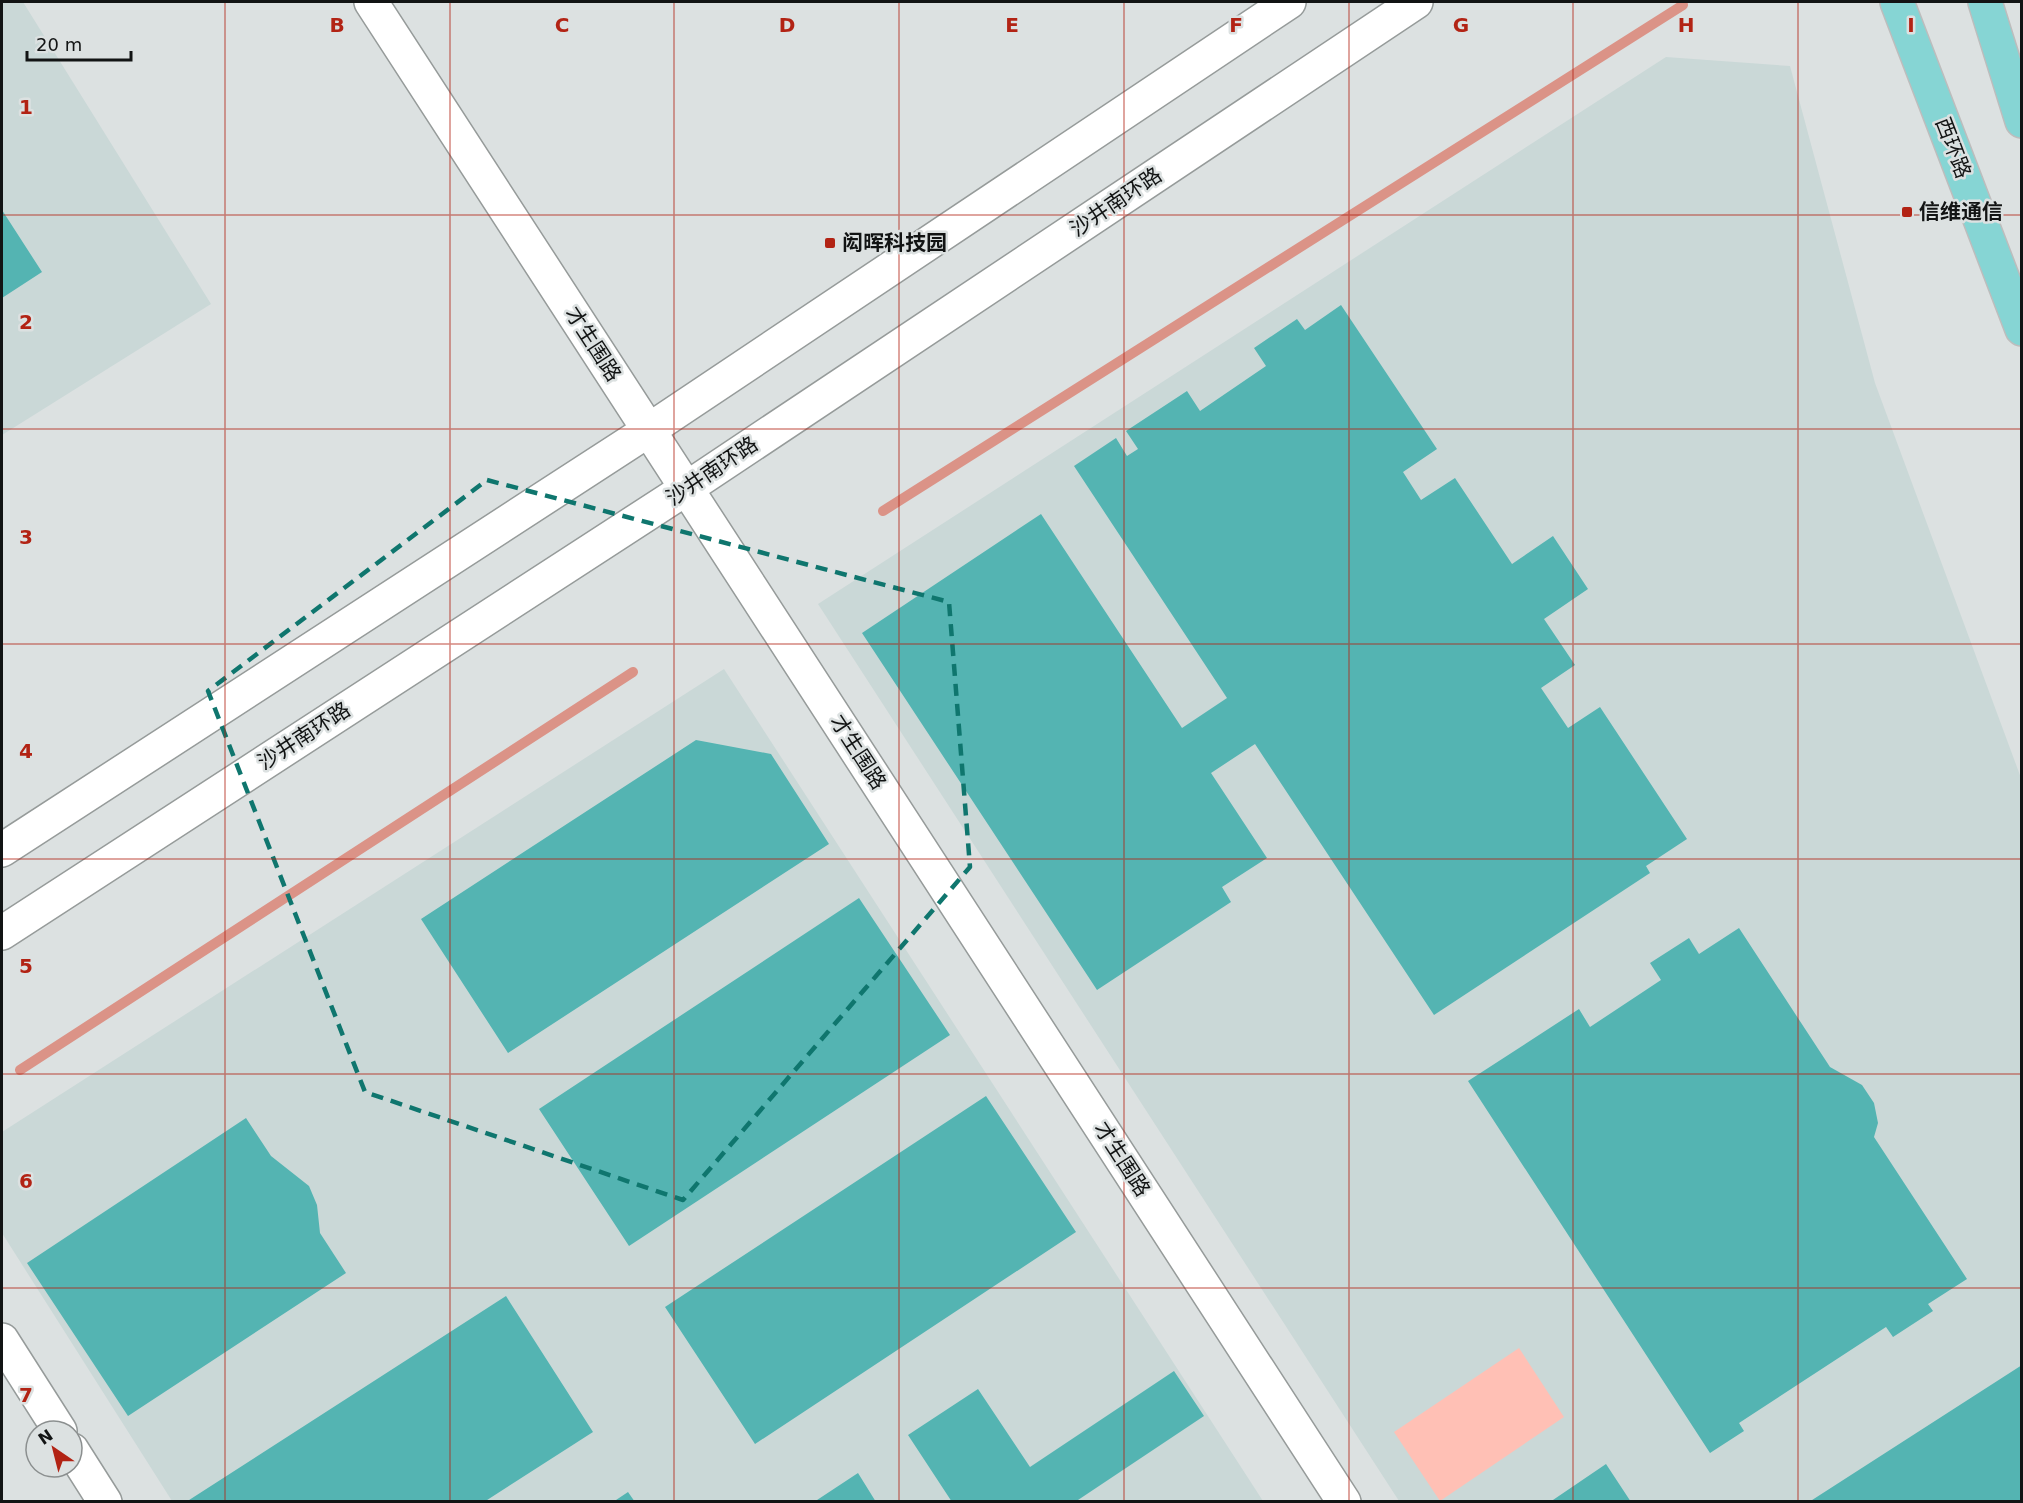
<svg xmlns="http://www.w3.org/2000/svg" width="2023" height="1503" font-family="'DejaVu Sans','Noto Sans SC',sans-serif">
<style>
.built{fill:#cad8d7}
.green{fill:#ffc0b5}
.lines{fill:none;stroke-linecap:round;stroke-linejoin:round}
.stream{stroke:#db9387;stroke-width:10}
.building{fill:#54b4b2}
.minor-casing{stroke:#969b9a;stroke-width:36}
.secondary-casing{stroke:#969b9a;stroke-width:36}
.primary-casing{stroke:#bdbdbd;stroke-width:36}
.minor{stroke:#fff;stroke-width:33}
.secondary{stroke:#fff;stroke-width:33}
.primary{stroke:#86d5d4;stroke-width:33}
.marked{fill:none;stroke:#0f766e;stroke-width:4.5;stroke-dasharray:12 8;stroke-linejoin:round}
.grid{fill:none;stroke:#b22314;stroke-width:1.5;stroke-opacity:0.55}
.poi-dot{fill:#b22314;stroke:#dce1e1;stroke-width:2}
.labels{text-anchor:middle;stroke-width:5;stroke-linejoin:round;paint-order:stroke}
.street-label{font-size:21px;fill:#121414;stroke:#dce1e1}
.poi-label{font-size:21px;font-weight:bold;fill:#121414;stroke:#dce1e1;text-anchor:start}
.grid-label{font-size:20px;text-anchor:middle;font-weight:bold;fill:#b22314;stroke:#dce1e1;stroke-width:5;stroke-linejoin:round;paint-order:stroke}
</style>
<rect width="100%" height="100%" fill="#dce1e1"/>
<!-- built -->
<path class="built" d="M2,2h21l188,302 -209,131z
M1666,57l124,9 85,317 146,395v723h-622l-581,-897z
M724,669l539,832h-1091l-170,-268v-101z"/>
<!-- green -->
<path class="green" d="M1519,1348l45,69 -124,84 -46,-69z"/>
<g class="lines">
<!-- stream -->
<path class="stream" d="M883,511l800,-506
M20,1070l613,-398"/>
</g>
<!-- building -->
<path class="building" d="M2,210l40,62 -40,26z
M1341,305l96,144 -34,23 18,28 34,-22 57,86 41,-28 35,53 -44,30 31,46 -34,23 27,40 32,-21 87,132 -41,27 4,7 -216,142 -179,-271 -44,29 56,85 -45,29 9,15 -134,88 -235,-357 179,-119 141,214 45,-30 -153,-232 42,-28 11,18 11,-7 -12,-18 61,-40 13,20 66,-45 -12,-18 43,-29 8,11z
M696,740l75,14 58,90 -321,209 -87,-134z
M859,898l91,137 -321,211 -90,-137z
M1739,928l91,139 32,18 12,18 4,20 -4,14 93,142 -39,25 5,7 -40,26 -7,-10 -147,96 5,8 -34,22 -242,-372 111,-72 11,18 71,-47 -11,-17 39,-25 10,16z
M986,1096l90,136 -321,212 -90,-137z
M246,1118l25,38 38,30 8,19 3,28 26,40 -218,143 -101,-153z
M506,1296l87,136 -109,70h-298z
M2022,1365v137h-213z
M1174,1371l30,45 -129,86h-123l-44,-67 70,-46 52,78z
M1606,1464l25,38h-81z
M858,1473l18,29h-62z
M628,1492l7,10h-22z"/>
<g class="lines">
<!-- minor casing -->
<g class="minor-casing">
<path id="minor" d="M371,2l973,1500
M2,1340l58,91
M72,1450l33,52"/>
</g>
<!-- secondary casing -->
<g class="secondary-casing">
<path id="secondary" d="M2,850l647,-420 640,-428
M2,933l685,-445 729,-486"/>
</g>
<!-- primary casing -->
<g class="primary-casing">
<path id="primary" d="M1897,2l125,327
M1985,2l37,119"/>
</g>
<!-- minor -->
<use href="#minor" class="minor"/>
<!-- secondary -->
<use href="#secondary" class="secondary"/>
<!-- primary -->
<use href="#primary" class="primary"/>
</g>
<!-- marked area -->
<path class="marked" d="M487,480l462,122 21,265 -287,333 -318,-108 -157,-401z"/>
<!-- grid -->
<path class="grid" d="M225,2v1500M450,2v1500M674,2v1500M899,2v1500M1124,2v1500M1349,2v1500M1573,2v1500M1798,2v1500M2,215h2020M2,429h2020M2,644h2020M2,859h2020M2,1074h2020M2,1288h2020"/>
<!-- markers -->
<g class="poi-dot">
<rect x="1901" y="206" width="12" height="12" rx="3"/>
<rect x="824" y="237" width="12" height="12" rx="3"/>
</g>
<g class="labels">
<!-- street labels -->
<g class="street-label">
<text transform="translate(1953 148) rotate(69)" y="7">西环路</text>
<text transform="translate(1116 202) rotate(-34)" y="7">沙井南环路</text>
<text transform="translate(593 344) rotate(57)" y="7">才生围路</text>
<text transform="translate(712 471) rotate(-34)" y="7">沙井南环路</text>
<text transform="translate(304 736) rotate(-33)" y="7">沙井南环路</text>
<text transform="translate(858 752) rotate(57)" y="7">才生围路</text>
<text transform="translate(1122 1159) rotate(57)" y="7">才生围路</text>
</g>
<!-- poi labels -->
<g class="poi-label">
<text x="1919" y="219">信维通信</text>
<text x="842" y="250">闳晖科技园</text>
</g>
</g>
<g class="grid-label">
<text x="337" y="32">B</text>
<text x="562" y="32">C</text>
<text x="787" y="32">D</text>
<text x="1012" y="32">E</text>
<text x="1236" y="32">F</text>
<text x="1461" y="32">G</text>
<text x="1686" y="32">H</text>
<text x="1911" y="32">I</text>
<text x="26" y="114">1</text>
<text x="26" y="329">2</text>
<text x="26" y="544">3</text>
<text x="26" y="758">4</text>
<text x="26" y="973">5</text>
<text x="26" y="1188">6</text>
<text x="26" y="1402">7</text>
</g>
<!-- border -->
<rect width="2023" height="1503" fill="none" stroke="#121414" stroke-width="6"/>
<!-- north arrow -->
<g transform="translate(54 1449) rotate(325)"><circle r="28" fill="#dce1e1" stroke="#8b8f8f" stroke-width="1.5"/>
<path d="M0-4.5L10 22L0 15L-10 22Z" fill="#b22314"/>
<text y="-9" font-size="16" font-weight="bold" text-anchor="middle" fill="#121414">N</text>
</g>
<!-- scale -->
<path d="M27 51v9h104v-9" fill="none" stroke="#121414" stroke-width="3"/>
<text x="36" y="51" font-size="18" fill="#121414" stroke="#dce1e1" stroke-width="4.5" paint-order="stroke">20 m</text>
</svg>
